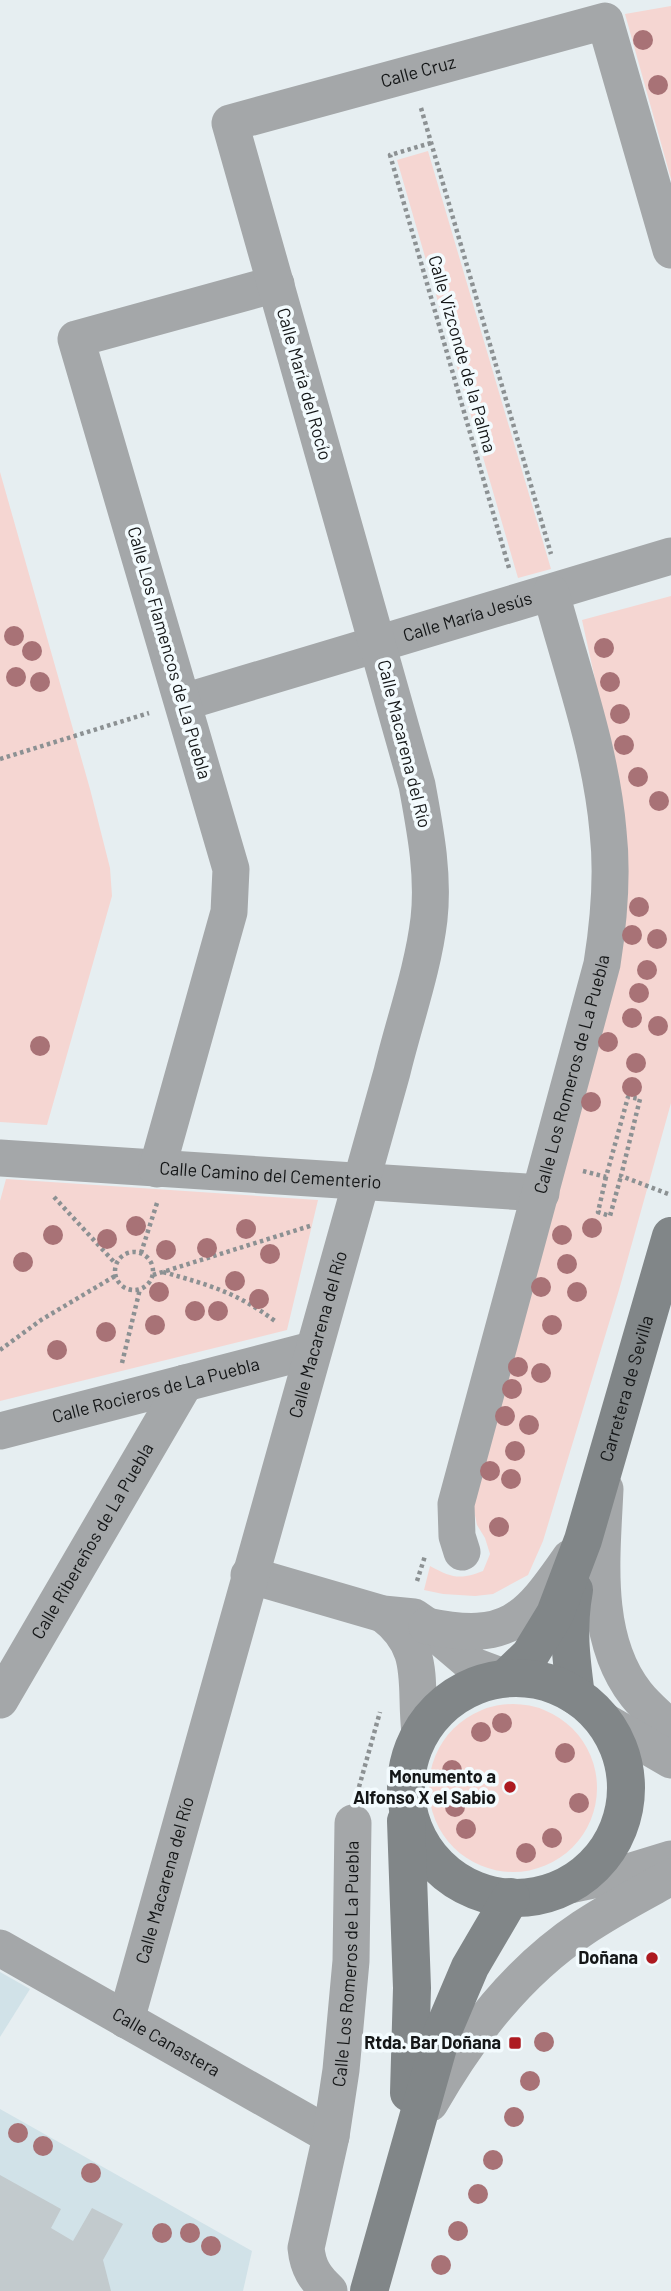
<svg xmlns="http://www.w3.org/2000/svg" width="671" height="2291" font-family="Barlow,sans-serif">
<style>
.built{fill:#d1e2e8}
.green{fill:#f5d6d2}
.building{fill:#c2cacd}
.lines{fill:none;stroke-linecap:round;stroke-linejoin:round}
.path{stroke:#8c9193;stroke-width:4.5;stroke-dasharray:3.5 3.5;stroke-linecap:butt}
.street{stroke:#a4a7a9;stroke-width:37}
.secondary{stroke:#818688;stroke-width:38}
.tree{fill:#a87276}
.poi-dot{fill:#ad1a20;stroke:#f3fbfe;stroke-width:2.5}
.labels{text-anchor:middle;stroke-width:7;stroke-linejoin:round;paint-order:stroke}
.street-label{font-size:18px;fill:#141617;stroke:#f3fbfe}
.poi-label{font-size:18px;font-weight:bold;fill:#141617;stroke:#f3fbfe;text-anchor:end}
</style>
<rect width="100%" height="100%" fill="#e6eef1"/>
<!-- built -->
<path class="built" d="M0,1972l30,17 -30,48z
M0,2109l252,142 -9,40h-243z"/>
<!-- green -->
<path class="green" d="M671,6v173l-46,-165z
M428,151l123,418 -33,9 -121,-418z
M0,472l90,317 20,79 2,28 -65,229 -47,-3z
M671,596v507l-52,187 -76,251 -15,34 -35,19 -18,2 -32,-2 -19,-4 6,-24c22,12 30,14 53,5l7,-17 -5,-16 -8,-13 -4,-19 147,-713 -38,-173z
M6,1179l312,21 -31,130 -287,71v-200z
M429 1788a84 84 0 1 1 168 0a84 84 0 1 1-168 0Z"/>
<!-- building -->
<path class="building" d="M0,2175l61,34 -10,19 22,13 19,-33 31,16 -20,36 8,31h-111z"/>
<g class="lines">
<!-- path -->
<path class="path" d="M421,108l130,446
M431,143l-41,12 119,413
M0,759l149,-46
M583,1171l23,6 22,-80 12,2 -19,77 50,19
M606,1177l-8,35 12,4 11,-40
M54,1197l61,66
M115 1271a19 19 0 1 1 38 0a19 19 0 1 1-38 0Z
M141,1253l16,-50
M163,1272c46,13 73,20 112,49
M153,1275l160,-50
M0,1350l41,-30 74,-44
M122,1363l18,-74
M417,1581l8,-25
M359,1787l21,-75"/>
<!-- street -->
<g class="street">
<path id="s1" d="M184,702l487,-146"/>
<path id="s2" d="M0,1158l541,35"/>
<path d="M157,1169l72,-257 2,-43 -155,-530 200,-55"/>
<path id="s3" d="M0,1431l312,-81"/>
<path d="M605,1489c-3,67 -13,149 31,205 10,13 24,24 35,35"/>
<path id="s4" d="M462,1552l-5,-16 -1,-32 146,-540c7,-44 11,-88 6,-133 -7,-81 -36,-160 -57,-238"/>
<path d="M249,1575l134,39 31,3 13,9 47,40 32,12"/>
<path d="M383,1614c45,34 31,70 37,119"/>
<path d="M427,1626c81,17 100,-6 143,-68"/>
<path id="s5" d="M0,1700l185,-317"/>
<path d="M604,1721l67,39"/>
<path d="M570,1885l52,-11 49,-15"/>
<path id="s6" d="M0,1948l331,188"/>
<path id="s7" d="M126,2020l266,-948c12,-50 31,-102 37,-153 5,-45 -4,-90 -12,-134l-187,-662 375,-102 66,229"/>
<path d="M430,2103c39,-68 87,-131 153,-175 28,-19 59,-35 88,-51"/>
<path id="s8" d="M329,2291c-14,-13 -21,-23 -23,-43l25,-112 10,-66 10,-109 2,-138"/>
</g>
<!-- secondary -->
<g class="secondary">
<path d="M574,1590c-7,38 -3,68 2,106"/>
<path id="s9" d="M506,1678l24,-23 25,-41 28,-74 88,-304"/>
<circle cx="516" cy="1788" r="110"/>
<path d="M406,1821l6,167 -3,105"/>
<path d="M369,2291l73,-258 28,-66 41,-70"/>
</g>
</g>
<!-- trees -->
<g class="tree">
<circle cx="643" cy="40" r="10"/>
<circle cx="658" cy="85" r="10"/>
<circle cx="14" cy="636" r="10"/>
<circle cx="604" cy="648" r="10"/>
<circle cx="32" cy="651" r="10"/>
<circle cx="16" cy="677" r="10"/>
<circle cx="40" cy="682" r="10"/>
<circle cx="610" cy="682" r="10"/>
<circle cx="620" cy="714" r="10"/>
<circle cx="624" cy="745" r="10"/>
<circle cx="638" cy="777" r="10"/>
<circle cx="659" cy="801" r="10"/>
<circle cx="639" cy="907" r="10"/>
<circle cx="632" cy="935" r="10"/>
<circle cx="657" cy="939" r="10"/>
<circle cx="647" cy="970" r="10"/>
<circle cx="639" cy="993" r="10"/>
<circle cx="632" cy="1018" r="10"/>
<circle cx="658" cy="1026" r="10"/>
<circle cx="608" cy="1042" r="10"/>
<circle cx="40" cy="1046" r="10"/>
<circle cx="636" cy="1063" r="10"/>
<circle cx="632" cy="1087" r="10"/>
<circle cx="591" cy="1102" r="10"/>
<circle cx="136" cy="1226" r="10"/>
<circle cx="592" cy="1228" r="10"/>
<circle cx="246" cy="1229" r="10"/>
<circle cx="53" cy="1235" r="10"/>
<circle cx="562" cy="1235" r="10"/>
<circle cx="107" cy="1239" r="10"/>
<circle cx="207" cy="1248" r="10"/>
<circle cx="166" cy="1250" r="10"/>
<circle cx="270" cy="1254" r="10"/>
<circle cx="23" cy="1262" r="10"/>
<circle cx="567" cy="1264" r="10"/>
<circle cx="235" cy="1281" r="10"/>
<circle cx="541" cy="1287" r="10"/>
<circle cx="159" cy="1292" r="10"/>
<circle cx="577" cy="1292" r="10"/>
<circle cx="259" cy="1299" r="10"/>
<circle cx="195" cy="1311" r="10"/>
<circle cx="218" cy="1311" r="10"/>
<circle cx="155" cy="1325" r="10"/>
<circle cx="552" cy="1325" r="10"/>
<circle cx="106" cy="1332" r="10"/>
<circle cx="57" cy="1350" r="10"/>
<circle cx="518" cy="1367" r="10"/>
<circle cx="541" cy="1373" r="10"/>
<circle cx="512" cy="1389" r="10"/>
<circle cx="505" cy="1416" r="10"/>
<circle cx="529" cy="1425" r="10"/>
<circle cx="515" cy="1451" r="10"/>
<circle cx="490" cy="1471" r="10"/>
<circle cx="511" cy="1479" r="10"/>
<circle cx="499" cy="1527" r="10"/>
<circle cx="502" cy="1723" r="10"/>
<circle cx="481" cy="1732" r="10"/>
<circle cx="565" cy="1753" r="10"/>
<circle cx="452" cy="1770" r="10"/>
<circle cx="579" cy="1803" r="10"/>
<circle cx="455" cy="1807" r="10"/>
<circle cx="466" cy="1829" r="10"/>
<circle cx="552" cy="1838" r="10"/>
<circle cx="526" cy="1853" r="10"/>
<circle cx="544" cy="2042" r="10"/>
<circle cx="530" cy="2081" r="10"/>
<circle cx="514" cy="2117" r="10"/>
<circle cx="18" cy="2133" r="10"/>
<circle cx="43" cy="2146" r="10"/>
<circle cx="493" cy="2160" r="10"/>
<circle cx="91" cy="2173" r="10"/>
<circle cx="478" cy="2194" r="10"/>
<circle cx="458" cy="2231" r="10"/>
<circle cx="162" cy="2233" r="10"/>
<circle cx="190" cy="2233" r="10"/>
<circle cx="211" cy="2246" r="10"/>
<circle cx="441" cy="2265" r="10"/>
</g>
<!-- markers -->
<g class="poi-dot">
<circle cx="510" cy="1787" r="7"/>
<circle cx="652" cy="1958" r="7"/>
<rect x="508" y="2036" width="14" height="14" rx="3.5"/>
</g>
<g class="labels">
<!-- street labels -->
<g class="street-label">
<text dy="6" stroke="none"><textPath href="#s7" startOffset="2160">Calle Cruz</textPath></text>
<text transform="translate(462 354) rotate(74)" y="6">Calle Vizconde de la Palma</text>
<text transform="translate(304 384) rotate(74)" y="6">Calle María del Rocío</text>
<text dy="6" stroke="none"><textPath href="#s1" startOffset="296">Calle María Jesús</textPath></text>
<text transform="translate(169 653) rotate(74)" y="6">Calle Los Flamencos de La Puebla</text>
<text transform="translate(404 744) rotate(76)" y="6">Calle Macarena del Río</text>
<text dy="6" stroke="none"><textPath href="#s4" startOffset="494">Calle Los Romeros de La Puebla</textPath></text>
<text dy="6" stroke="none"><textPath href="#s2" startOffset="271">Calle Camino del Cementerio</textPath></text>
<text dy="6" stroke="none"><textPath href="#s7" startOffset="712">Calle Macarena del Río</textPath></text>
<text dy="6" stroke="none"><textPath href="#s9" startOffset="318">Carretera de Sevilla</textPath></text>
<text dy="6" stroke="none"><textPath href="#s3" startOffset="161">Calle Rocieros de La Puebla</textPath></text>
<text dy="6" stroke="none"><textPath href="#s5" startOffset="184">Calle Ribereños de La Puebla</textPath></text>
<text dy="6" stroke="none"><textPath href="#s7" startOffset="145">Calle Macarena del Río</textPath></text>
<text dy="6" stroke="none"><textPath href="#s8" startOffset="338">Calle Los Romeros de La Puebla</textPath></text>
<text dy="6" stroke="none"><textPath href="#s6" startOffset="191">Calle Canastera</textPath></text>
</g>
<!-- poi labels -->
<g class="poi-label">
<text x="496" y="1783">Monumento a<tspan x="496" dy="21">Alfonso X el Sabio</tspan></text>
<text x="638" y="1964">Doñana</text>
<text x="501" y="2049">Rtda. Bar Doñana</text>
</g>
</g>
</svg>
